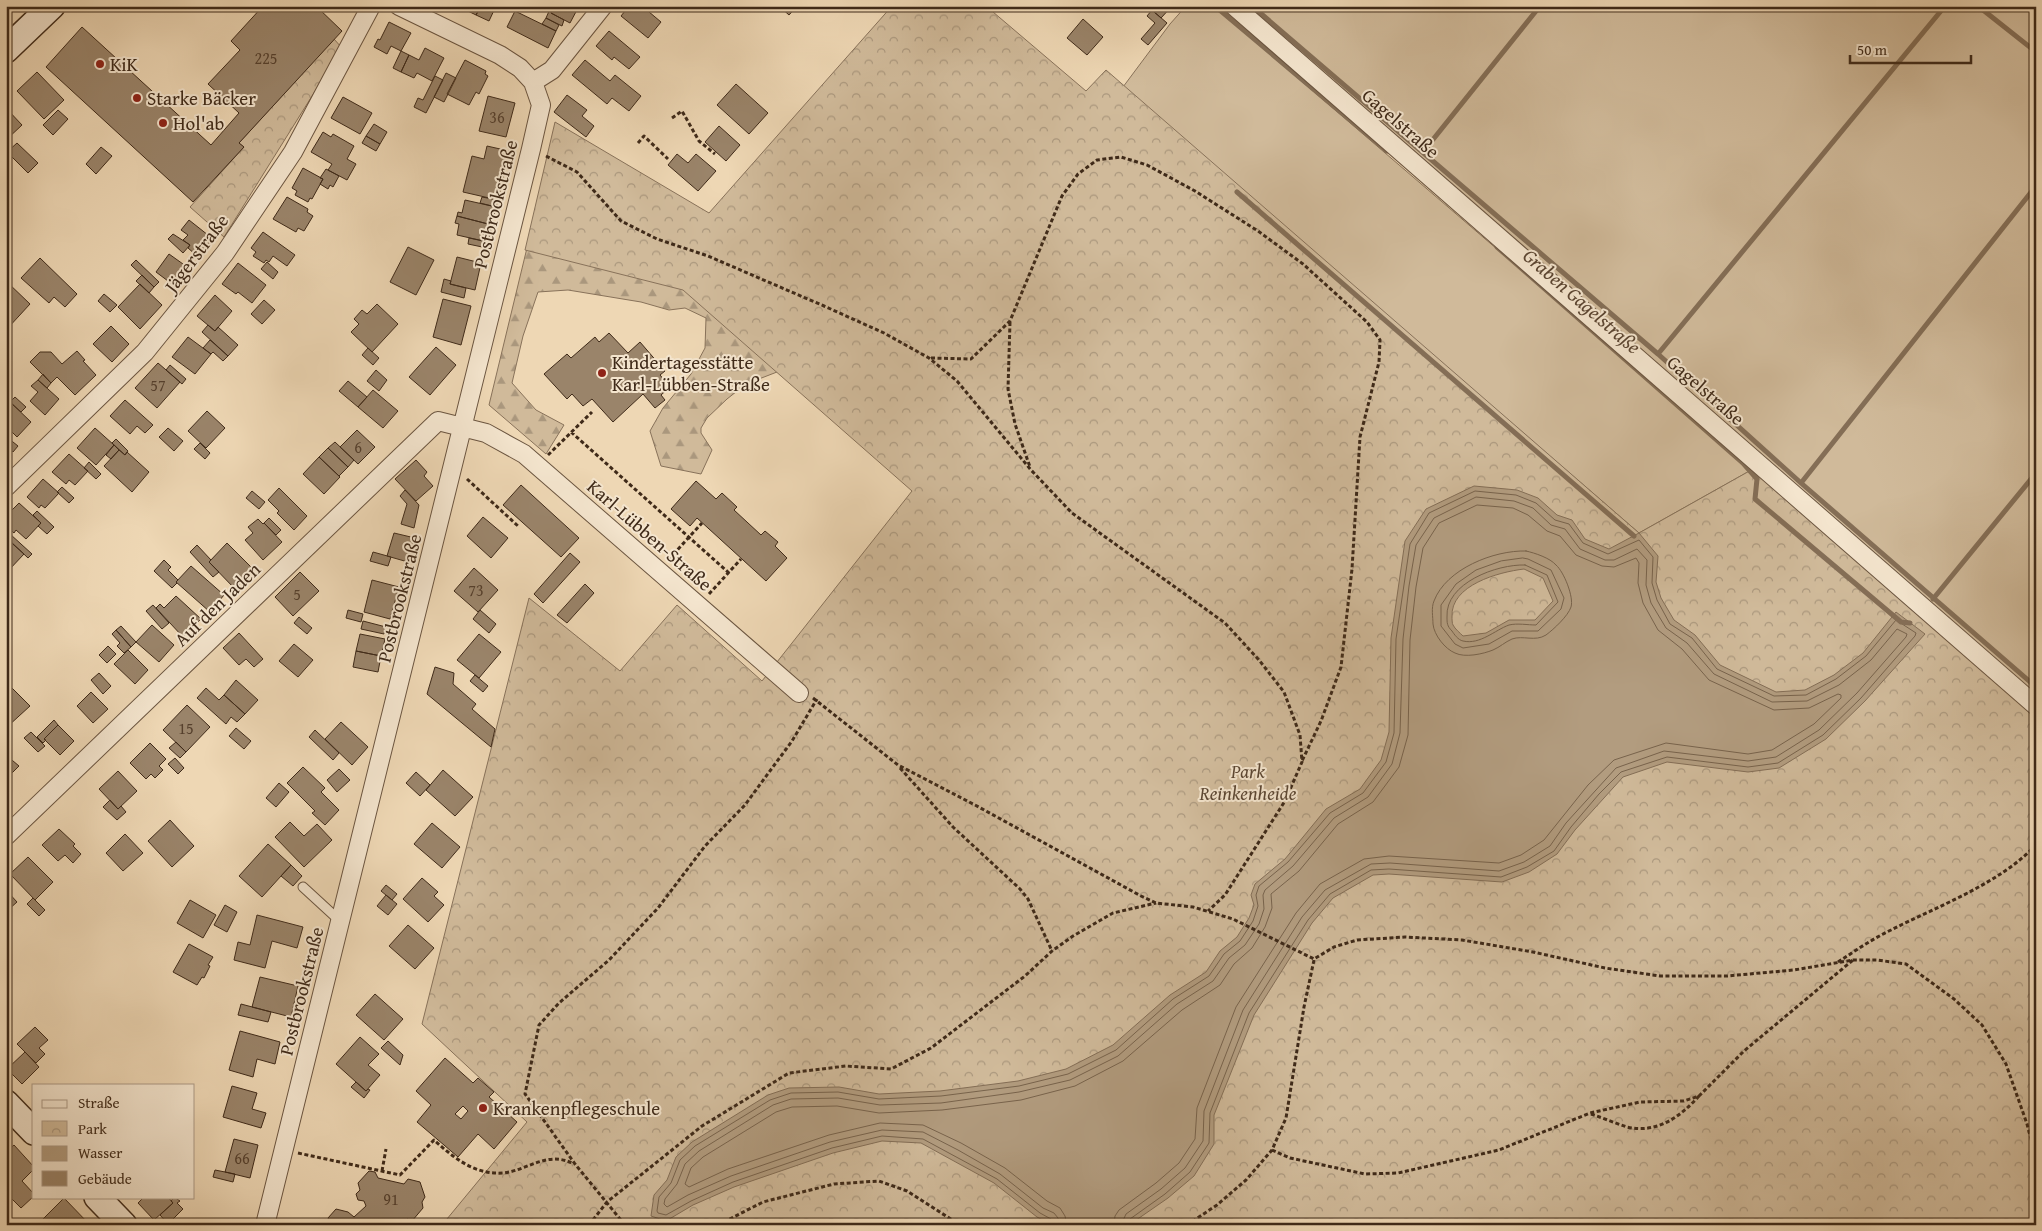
<svg xmlns="http://www.w3.org/2000/svg" width="2042" height="1231" font-family="'Gentium Book Plus',serif">
<style>
.grass{fill:#d0ba9a;stroke:#88725a}
.forest{fill:url(#forest-firs);stroke:#88725a}
.park{fill:url(#park-crowns);stroke:#88725a}
.water{fill:#b29c7f;stroke:#846e56;fill-rule:evenodd}
.lines{fill:none;stroke-linecap:round;stroke-linejoin:round}
.shore{stroke:#78634c;stroke-width:1}
.stream{stroke:#846e56;stroke-width:5}
.building{fill:#9a846a;stroke:#3f2a19;fill-rule:evenodd}
.lane-casing{stroke:#6b5540;stroke-width:11}
.street-casing{stroke:#6b5540;stroke-width:20}
.secondary-casing{stroke:#3f2a19;stroke-width:28}
.path{stroke:#3f2a19;stroke-width:3;stroke-dasharray:4 2.5;stroke-linecap:butt}
.lane{stroke:#f4e5ce;stroke-width:9}
.street{stroke:#f4e5ce;stroke-width:18}
.secondary{stroke:#f4e5ce;stroke-width:25}
.poi-dot{fill:#8f2418;stroke:#f4e5ce;stroke-width:2}
.labels{text-anchor:middle;stroke-width:4;stroke-linejoin:round;paint-order:stroke}
.number-label{font-size:16px;fill:#56402d}
.poi-label{font-size:19px;fill:#3f2a19;stroke:#f4e5ce;text-anchor:start}
.street-label{font-size:19px;fill:#3f2a19;stroke:#f4e5ce}
.park-label{font-size:19px;font-style:italic;fill:#5c4733;stroke:#f4e5ce}
.water-label{font-size:20px;font-style:italic;fill:#5c4632;stroke:#f4e5ce}
</style>
<defs>
<pattern id="forest-firs" width="22" height="20" patternUnits="userSpaceOnUse" patternTransform="scale(1.25)"><rect width="22" height="20" fill="#d0ba9a"/><path d="M5 1l3.5 6h-7zM16 11l3.5 6h-7z" fill="#aa977d"/></pattern>
<pattern id="park-crowns" width="20" height="18" patternUnits="userSpaceOnUse" patternTransform="scale(1.25)"><rect width="20" height="18" fill="#d0ba9a"/><path d="M2 6a3 3 0 1 1 6 0M12 15a3 3 0 1 1 6 0" fill="none" stroke="#aa977d"/></pattern>
</defs>
<rect width="100%" height="100%" fill="#eed7b4"/>
<filter id="stains"><feTurbulence type="fractalNoise" baseFrequency=".004" numOctaves="4"/><feColorMatrix values="0 0 0 0 .2 0 0 0 0 .09 0 0 0 0 .02 0 0 0 .5 -.17"/></filter>
<radialGradient id="worn" r=".72"><stop offset=".6" stop-color="#630" stop-opacity="0"/><stop offset="1" stop-color="#630" stop-opacity=".3"/></radialGradient>
<!-- grass -->
<path class="grass" d="M1186,6h28l539,463 -114,64 -516,-446 47,-63z
M1246,6h790v692z"/>
<!-- forest -->
<path class="forest" d="M556,128l253,243 -32,1 -31,12 -19,15 -20,19 -6,10v5l11,17 -11,24 -40,-8 -11,-35 13,-23 28,-34 14,-26 1,-30 -21,-10 -16,2 -28,-8 -73,-12 -30,2 -15,44 -11,47 24,27 28,15 -18,29 -57,-49z"/>
<!-- park -->
<path class="park" d="M892,6h94l100,85 20,-21 533,463 114,-64 283,246v510h-1594l85,-103 -105,-98 107,-426 91,73 57,-66 85,76 150,-190 -229,-201 -158,-40 30,-128 154,91z
M334,39l8,9 -118,189 -34,-30 54,-60 -5,-4z"/>
<!-- water -->
<path class="water" d="M1474,486l43,4 21,8 19,17 15,5 13,19 24,10 30,-16 19,23 -2,26 5,16 13,22 21,15 25,30 56,27 29,-2 29,-15 29,-22 33,-41 29,22 -60,67 -39,38 -47,29 -31,4 -81,-10 -44,15 -48,53 -18,24 -28,18 -27,10 -113,-8 -16,1 -40,23 -21,25 -58,92 -40,100v29l-20,32 -26,22 -39,27h-77l-15,-8 -43,-34 -73,-40 -39,-2 -49,12 -99,34 -41,18 -27,16 -15,-5 3,-21 13,-15 9,-23 16,-15 76,-47 21,-7 50,-1 40,7 61,-3 78,-10 48,-12 47,-24 57,-50 36,-23 14,-21 17,-14 12,-19 5,-13 -3,-10 4,-11 30,-25 41,-50 34,-20 21,-29 8,-28 2,-94 14,-97 21,-32zM1524,569l19,9 10,23 -18,19h-26l-23,13 -23,3c-3,-3 -8,-7 -10,-11 -1,-1 -1,-7 -1,-8 -2,-32 47,-45 72,-48z"/>
<g class="lines">
<!-- shore -->
<path class="shore" d="M1526,551c9,2 24,7 30,14 8,7 18,32 15,42 -3,9 -17,22 -25,28 -11,7 -23,0 -34,4 -7,3 -12,8 -19,11 -10,4 -28,8 -38,3 -10,-4 -21,-18 -22,-29 0,-7 -2,-16 1,-23 12,-32 60,-51 92,-50z
M1523,558l5,1 23,11 13,28 -3,11 -23,22h-26l-23,13 -26,4 -8,-4 -14,-18v-21l15,-21 20,-14 25,-9z
M1525,565l22,10 11,27 -22,23c-8,0 -19,-2 -27,0 -14,5 -29,20 -46,16 -5,-1 -9,-7 -11,-10 -5,-5 -5,-8 -5,-14 -2,-34 50,-53 78,-52z
M1053,1225l-2,-6 -11,-6 -43,-34 -74,-40 -41,-3 -50,12 -99,34 -42,19 -25,14 -8,-2 -1,-2 2,-14 12,-14 9,-23 15,-14 75,-46 21,-7 47,-1 41,7 62,-3 78,-10 49,-12 48,-24 57,-51 36,-23 15,-22 16,-13 13,-20 5,-15 -2,-11 3,-9 29,-24 42,-49 33,-20 23,-31 8,-29 2,-94 14,-95 19,-31 46,-22 41,4 20,8 19,17 14,4 14,19 25,11 31,-14 14,17 -1,26 5,17 13,24 22,14 25,31 57,27 32,-1 30,-16 30,-23 30,-36 20,13 -1,3 -54,62 -38,37 -45,28 -30,4 -81,-10 -46,15 -22,22 -28,33 -17,24 -27,16 -26,10 -112,-8 -18,1 -41,24 -22,26 -59,93 -39,100 -1,30 -19,29 -25,22 -35,25 -2,6
M1059,1225l-1,-7 -4,-5 -11,-5 -43,-34 -42,-24 -35,-18 -41,-2 -52,12 -99,34 -43,19 -21,12 -3,-3 1,-5 12,-15 8,-20 14,-13 74,-46 18,-6 47,-1 42,7 61,-2 78,-11 51,-12 48,-24 59,-52 36,-23 16,-23 16,-13 14,-21 5,-15 -1,-14 2,-5 28,-24 41,-48 34,-21 24,-33 8,-31 3,-94 6,-53 7,-41 18,-27 42,-21 38,4 19,7 18,17 14,4 15,20 25,11h9l23,-11 10,11 -1,25 5,18 15,25 21,15 27,31 58,28 35,-1 32,-16 32,-25 26,-31 10,5 -1,3 -49,56 -38,37 -43,27 -28,4 -84,-10 -48,17 -50,55 -16,23 -26,16 -25,9 -109,-8 -19,1 -46,26 -23,27 -59,93 -39,101 -1,30 -18,27 -24,21 -35,25 -5,11
M1067,1225l-2,-9 -5,-8 -13,-7 -42,-33 -44,-25 -38,-18 -43,-2 -51,12 -101,34 -39,18 -4,-3 6,-16 12,-11 73,-45 16,-5 45,-1 42,7 63,-3 79,-10 54,-14 48,-25 59,-51 38,-25 14,-21 18,-16 13,-21 7,-19 -1,-14 28,-23 39,-47 35,-22 26,-35 9,-32 2,-95 6,-53 7,-39 16,-25 38,-18 36,3 15,7 19,16 13,5 16,19 26,11 12,1 22,-9 3,5 -1,20 5,20 15,27 24,19 27,31 65,30 35,-2 29,-14 3,1v3l-27,26 -42,26 -24,4 -82,-11 -52,17 -26,25 -44,55 -23,15 -22,8 -110,-7 -25,3 -44,25 -24,29 -60,94 -39,101 -2,31 -16,24 -23,20 -37,27 -4,6 -1,9"/>
<!-- stream -->
<path class="stream" d="M1215,6l172,145
M1252,6l406,348 143,129 235,204
M1978,6l58,46
M1423,152l117,-146
M1237,192l397,344
M1497,247l246,216 14,16 -2,20 146,123 9,1
M1658,354l287,-348
M1801,483l235,-297
M1933,599l103,-126"/>
</g>
<!-- building -->
<path class="building" d="M263,6h53l26,25 -103,112 5,4 -51,55 -147,-135 36,-40 129,118 28,-32 -31,-29 32,-34 -9,-9z
M463,6h18l-5,9 -14,-7z
M481,6h15l-7,15 -13,-6z
M554,6h25l-9,17 -19,-10z
M629,6h13l19,16 -13,16 -27,-22z
M779,6h18l-8,9z
M1147,6h25l-11,12z
M550,9l2,2 -1,2 13,7 -2,6 -16,-8z
M1152,10l15,13 -19,22 -7,-6 14,-16 -8,-7z
M515,11l41,20 -8,17 -41,-21z
M546,18l13,7 -3,6 -14,-7z
M1083,19l20,18 -16,18 -20,-17z
M389,22l22,11 -10,18 -10,-5 -4,8 -13,-7 4,-8 2,1z
M609,31l31,26 -11,12 -15,-12 -2,3 -16,-14z
M425,48l19,10 -12,23 -15,-8 -3,5 -13,-6 8,-17 10,5z
M401,51l8,4 -8,17 -8,-4z
M465,60l21,11 -1,3 3,2 -9,18 -3,-2 -7,13 -22,-11z
M585,60l25,21 5,-6 26,21 -12,15 -17,-13 -5,6 -35,-29z
M37,72l27,28 -20,19 -27,-28z
M446,73l10,5 -12,24 -10,-5z
M435,76l8,4 -17,33 -12,-6 4,-9 5,2z
M736,84l32,29 -19,21 -32,-29z
M567,95l20,15 -5,6 12,10 -8,11 -32,-25z
M488,96l27,7 -9,34 -27,-6z
M343,97l29,16 -12,21 -29,-16z
M6,108l16,17 -16,15z
M58,110l10,9 -15,16 -10,-10z
M374,124l13,8 -7,12 -14,-8z
M719,126l21,19 -14,16 -21,-19z
M323,132l8,5 2,-3 21,12 -7,13 9,5 -9,16 -19,-10 4,-6 -21,-12z
M366,136l14,8 -4,7 -14,-8z
M17,143l21,20 -10,10 -21,-21z
M487,146l22,5 -11,49 -35,-8 9,-36 12,3z
M101,147l11,9 -16,18 -10,-10z
M677,154l11,9 8,-9 20,17 -18,20 -30,-26z
M303,168l20,11 -11,20 -2,-1 -2,4 -13,-7 2,-4 -5,-3z
M326,169l13,7 -6,11 -3,-2 -2,4 -8,-5 3,-5 -3,-1z
M287,197l21,12 -1,3 6,4 -9,15 -6,-3 -2,4 -23,-13z
M482,197l16,3 -2,7 -16,-4z
M465,200l31,7 -4,18 -35,-9 1,-4 4,1z
M457,216l35,9 -4,17 -31,-7 2,-11 -4,-1z
M189,220l24,19 -12,15 -3,-2 -2,3 -8,-7 2,-3 -7,-5 5,-5 -7,-5z
M263,232l32,23 -8,11 -14,-10 -4,6 -3,-2 -2,3 -11,-7 3,-4 -5,-4z
M173,234l17,11 -7,8 -15,-14z
M469,238l19,4 -1,6 -19,-4z
M408,247l26,13 -18,35 -26,-13z
M169,254l21,15 -14,18 -20,-15z
M457,257l24,6 -6,27 -25,-6z
M40,258l37,36 -12,13 -11,-10 -5,6 -28,-25z
M136,260l23,22 -5,5 -23,-22z
M267,262l11,10 -5,7 -12,-10z
M238,263l28,22 -14,18 -14,-11 -2,2 -14,-10z
M142,275l12,12 -5,6 -13,-12z
M444,279l7,2 -1,3 16,4 -2,10 -23,-6z
M6,281l24,23 -23,25 -1,-1z
M140,284l22,21 -22,24 -22,-22z
M104,294l13,11 -7,7 -12,-11z
M215,295l17,16 -17,20 -18,-15z
M443,299l28,7 -10,39 -28,-8z
M264,300l11,10 -13,14 -11,-10z
M377,304l21,20 -26,28 -21,-20 8,-8 -5,-5 8,-9 5,4z
M208,325l7,6 3,-4 20,18 -10,11 -26,-24z
M111,326l18,18 -17,18 -19,-18z
M609,333l19,20 12,-11 25,29 -5,4 10,12 -9,8 4,5 -10,8 -12,-14 -30,28 -21,-23 -9,7 -11,-12 -5,5 -23,-25 23,-20 4,4 24,-21 4,5z
M188,337l23,17 -16,20 -23,-17z
M210,340l18,16 -5,5 -10,-9 -2,2 -8,-6z
M436,347l20,18 -26,30 -21,-18z
M368,348l11,10 -6,7 -11,-10z
M77,351l8,9 -2,1 13,14 -21,20 -18,-18 -6,6 -21,-21 10,-10h11l11,12z
M158,363l22,19 -23,26 -22,-20z
M170,365l16,14 -4,5 -16,-14z
M376,370l11,10 -8,11 -12,-10z
M43,374l8,9 -4,5 -9,-8z
M38,380l21,19 -14,16 -15,-14 8,-9 -7,-6z
M348,381l19,16 -9,10 -19,-16z
M373,390l25,21 -15,17 -25,-21z
M15,397l11,10 -5,5 -11,-10z
M8,400l23,22 -14,15 -11,-11v-24z
M125,400l28,25 -8,8 -8,-7 -7,8 -20,-18z
M207,411l18,17 -19,20 -18,-17z
M95,428l19,17 -18,20 -19,-17z
M168,428l15,13 -9,10 -15,-14z
M357,430l18,17 -17,17 -18,-17z
M8,438l10,8 -5,6 -7,-6v-6z
M116,439l12,12 -3,4 -13,-12z
M335,442l19,18 -6,7 -20,-19z
M200,443l10,10 -5,6 -11,-10z
M114,445l5,5 -8,9 -5,-4z
M328,448l20,19 -9,9 -20,-19z
M119,450l6,5 2,-3 22,20 -17,20 -28,-26z
M69,454l19,17 -13,14 -6,-5 -3,4 -14,-12z
M319,457l21,20 -16,17 -21,-20z
M416,460l11,12 -3,4 9,10 -17,15 -21,-22z
M89,462l12,12 -5,5 -12,-11z
M43,479l16,14 -14,15 -4,-3 -2,3 -12,-11z
M696,481l20,18 6,-6 15,14 -3,3 27,25 4,-4 13,11 -3,4 12,12 -21,23 -69,-63 -7,8 -19,-17z
M521,485l58,53 -18,19 -58,-52z
M62,487l12,11 -5,5 -12,-11z
M279,488l28,28 -13,14 -17,-17 2,-2 -11,-11z
M405,490l14,15 -5,23 -13,-4 6,-20 -7,-8z
M252,491l13,11 -6,7 -13,-11z
M19,503l22,20 -15,16 -10,-9 -2,3 -8,-7 2,-3 -2,-7z
M37,511l17,16 -7,7 -9,-8 3,-3 -8,-8z
M483,517l25,21 -17,20 -24,-22z
M269,518l12,12 -5,5 -12,-12z
M258,519l5,5 1,-1 18,19 -19,18 -18,-20 8,-7 -5,-6z
M394,533l21,5 -7,24 -21,-6z
M10,534l22,20 -4,4 -21,-20z
M6,538l18,16 -16,17 -2,-2z
M227,543l27,27 -19,19 -26,-27z
M197,545l14,15 -2,2 10,10 -6,5 -23,-25z
M373,552l18,5 -3,9 -18,-5z
M570,553l10,9 -37,41 -9,-9z
M164,560l7,7 -3,3 10,10 -2,2 1,1 -5,5 -18,-17z
M191,566l33,29 -14,17 -34,-30z
M474,568l24,22 -20,22 -24,-21z
M300,572l19,19 -26,25 -18,-19z
M372,580l27,7 -9,32 -26,-7z
M585,584l9,9 -27,30 -10,-8z
M176,596l25,23 -18,18 -27,-29 4,-4 4,4z
M153,605l16,18 -7,6 -16,-18z
M348,610l15,4 -2,8 -15,-4z
M480,610l16,14 -7,9 -16,-14z
M299,617l13,11 -5,6 -13,-11z
M363,621l23,6 -2,7 -23,-5z
M152,625l22,20 -15,17 -23,-20z
M121,626l15,16 -5,5 -15,-17z
M116,630l15,17 -7,6 -7,-7 3,-3 -8,-9z
M239,633l24,26 -9,8 -8,-8 -7,6 -16,-17z
M360,634l25,5 -4,17 -25,-5z
M479,634l22,18 -22,26 -22,-18z
M294,644l19,16 -15,17 -19,-16z
M108,646l8,8 -9,9 -8,-8z
M128,650l20,20 -13,14 -21,-20z
M356,651l25,5 -3,16 -25,-5z
M435,667l19,6 -1,11 23,20 -4,5 23,20 -4,18 -64,-53z
M99,673l12,13 -8,8 -12,-14z
M475,675l13,11 -5,6 -13,-11z
M236,680l22,20 -13,14 -21,-19z
M12,688l18,18 -23,21 -1,-34z
M206,688l13,12 5,-5 21,19 -8,8 -6,-5 -5,7 -29,-26z
M91,692l17,17 -15,14 -16,-17z
M187,705l23,22 -24,25 -23,-22z
M54,720l4,5 -14,14 2,1 -3,3 -6,-6z
M341,722l27,25 -16,18 -27,-26z
M58,725l16,16 -14,14 -16,-16z
M236,728l15,13 -7,8 -15,-13z
M315,730l24,23 -6,7 -24,-23z
M31,732l14,14 -7,6 -14,-14z
M176,742l10,10 -6,6 -11,-10z
M150,743l16,16 -7,7 4,4 -8,8 -4,-4 -5,5 -16,-16z
M6,755l13,11 -13,13z
M175,758l9,10 -6,6 -10,-10z
M303,767l22,21 -4,4 18,18 -14,15 -13,-12 3,-2 -28,-28z
M339,769l11,11 -13,12 -10,-12z
M443,770l30,27 -18,19 -29,-26z
M118,771l19,20 -19,18 -19,-20z
M416,772l14,13 -10,11 -14,-13z
M279,783l10,9 -13,15 -10,-9z
M110,800l8,9 3,-3 5,6 -9,8 -14,-13z
M170,820l24,26 -22,21 -24,-26z
M290,822l14,14 13,-12 15,16 -28,27 -29,-30z
M432,823l28,24 -18,21 -28,-24z
M59,829l16,15 -2,2 8,8 -8,9 -8,-8 -7,6 -16,-16z
M125,834l18,19 -20,18 -17,-18z
M268,844l23,21 -29,32 -23,-21z
M28,857l25,25 -18,18 -25,-26z
M291,865l11,11 -9,10 -12,-10z
M422,878l16,14 -4,4 10,9 -16,17 -25,-23z
M386,885l11,9 -5,6 -11,-9z
M6,890l11,12 -9,8 -2,-2z
M386,895l11,9 -9,11 -11,-9z
M33,898l12,12 -6,6 -12,-12z
M190,900l26,15 -13,23 -26,-15z
M225,905l12,7 -10,20 -13,-7z
M257,915l46,12 -6,21 -25,-7 -7,27 -31,-8 4,-18 12,3z
M408,925l26,23 -19,21 -26,-23z
M189,944l24,13 -5,8 2,1 -6,12 -2,-1 -5,8 -24,-13z
M260,977l38,9 -7,31 -39,-10z
M375,994l28,25 -19,21 -28,-25z
M241,1004l30,8 -3,10 -30,-7z
M35,1027l13,13 -9,8 6,6 -9,9 -19,-19z
M240,1031l40,11 -5,22 -18,-5 -4,18 -24,-7z
M360,1037l19,17 -11,11 12,10 -14,16 -30,-27z
M388,1041l15,14 -3,10 -19,-17z
M25,1052l14,15 -17,17 -15,-15z
M445,1058l28,25 5,-5 16,14 -5,5 28,25 -23,27 -16,-15 -20,23 -41,-35 14,-17 -15,-14zM463,1106l5,5 -7,8 -6,-5z
M356,1082l10,9 2,-2 2,1 -6,8 -13,-11z
M232,1086l25,7 -5,16 14,4 -5,15 -38,-11z
M234,1139l24,6 -8,33 -25,-6z
M14,1145l20,22v2l-12,12 12,13v2l-13,12 -15,-15v-41z
M215,1170l20,4 -2,8 -20,-5z
M369,1171l6,1 3,6 26,6 4,-5 12,3 5,15 -3,5 1,6 -11,13 -5,-2 -3,6h-73l-3,-7 8,-9 12,3 6,5 12,-11 -2,-5 -6,-1 -2,-6 4,-4 -2,-7z
M144,1197h24l5,6 -19,17 -16,-17z
M174,1197l6,4 -3,2 6,6 -15,15 -8,-9 13,-12 -2,-2z
M64,1198l26,27h-47l-3,-3z"/>
<g class="lines">
<!-- lane casing -->
<g class="lane-casing">
<path id="lane" d="M303,887l37,34"/>
</g>
<!-- street casing -->
<g class="street-casing">
<path id="street" d="M1234,6l802,700
M533,82l19,-12 51,-64
M6,487l139,-135 80,-99 68,-101 78,-146
M6,836l432,-415 48,12 38,21 275,239
M265,1225l266,-1076 10,-44 -8,-23 -13,-14 -20,-13 -101,-49"/>
</g>
<!-- secondary casing -->
<g class="secondary-casing">
<path id="secondary" d="M6,50l46,-44
M6,1103l28,29
M97,1197l27,28"/>
</g>
<!-- path -->
<path class="path" d="M672,118l10,-7 17,30 16,13
M638,143l6,-7 24,23
M546,156l31,16 44,49 36,18 51,17 116,50 60,27 45,25 28,23 74,89 41,43 153,110 34,37 25,32 16,43 2,27 -17,39 -60,94 -17,16
M1010,322l-2,67 7,35 15,43
M931,358l40,1 39,-38 52,-125 16,-22 19,-14 24,-3 26,8 48,26 63,40 45,33 64,58 13,18 -1,22 -19,75 -8,132 -11,98 -20,54 -19,40
M571,432l158,141
M548,455l44,-43
M467,479l51,47
M669,559l33,-36
M709,594l32,-35
M813,698l85,67 77,40 166,91 15,7 37,4 40,12 81,40 20,-12 23,-7 48,-3 57,3 71,12 72,16 55,8h67l67,-6 59,-10h24l29,4 48,35 28,26 24,39 21,60 9,34
M900,768l53,59 67,62 8,10 24,52
M1838,962c17,-11 34,-23 53,-32 47,-24 108,-46 145,-85
M1591,1114c12,4 24,9 36,13 30,7 53,-10 72,-31
M1272,1150l18,8 75,16 33,-1 101,-23 91,-37 50,-11 44,-1 15,-5 45,-45 109,-91
M298,1153l102,22 34,-35c19,17 40,35 69,33 26,-3 44,-23 71,-9
M382,1171l4,-22
M589,1225l18,-23 95,-76 87,-53 57,-7 45,3 40,-21 94,-72 27,-25 21,-15 40,-23 43,-10
M625,1225l-50,-61 -50,-70 14,-69 20,-22 50,-43 49,-52 47,-62 40,-41 47,-64 25,-42
M718,1225l45,-23 71,-18 45,-3 28,10 53,34
M1187,1225l30,-20 29,-25 26,-30 14,-32 18,-111 10,-47"/>
<!-- lane -->
<use href="#lane" class="lane"/>
<!-- street -->
<use href="#street" class="street"/>
<!-- secondary -->
<use href="#secondary" class="secondary"/>
</g>
<!-- markers -->
<g class="poi-dot">
<circle cx="100" cy="64" r="5"/>
<circle cx="137" cy="98" r="5"/>
<circle cx="163" cy="123" r="5"/>
<circle cx="602" cy="373" r="5"/>
<circle cx="483" cy="1108" r="5"/>
</g>
<g class="labels">
<!-- number labels -->
<g class="number-label">
<text x="266" y="64">225</text>
<text x="497" y="123">36</text>
<text x="158" y="391">57</text>
<text x="358" y="453">6</text>
<text x="476" y="596">73</text>
<text x="297" y="600">5</text>
<text x="186" y="734">15</text>
<text x="242" y="1164">66</text>
<text x="391" y="1205">91</text>
</g>
<!-- poi labels -->
<g class="poi-label">
<text x="110" y="71">KiK</text>
<text x="147" y="105">Starke Bäcker</text>
<text x="173" y="130">Hol'ab</text>
<text x="612" y="369">Kindertagesstätte<tspan x="612" dy="22">Karl-Lübben-Straße</tspan></text>
<text x="493" y="1115">Krankenpflegeschule</text>
</g>
<!-- street labels -->
<g class="street-label">
<text transform="translate(1401 123) rotate(41)" y="7">Gagelstraße</text>
<text transform="translate(495 204) rotate(-76)" y="7">Postbrookstraße</text>
<text transform="translate(196 253) rotate(-53)" y="7">Jägerstraße</text>
<text transform="translate(1706 390) rotate(41)" y="7">Gagelstraße</text>
<text transform="translate(650 535) rotate(41)" y="7">Karl-Lübben-Straße</text>
<text transform="translate(399 598) rotate(-76)" y="7">Postbrookstraße</text>
<text transform="translate(217 604) rotate(-44)" y="7">Auf den Jaden</text>
<text transform="translate(301 991) rotate(-76)" y="7">Postbrookstraße</text>
</g>
<!-- park labels -->
<g class="park-label">
<text x="1248" y="778">Park<tspan x="1248" dy="22">Reinkenheide</tspan></text>
</g>
<!-- water labels -->
<g class="water-label">
<text transform="translate(1582 301) rotate(41)" y="7">Graben Gagelstraße</text>
</g>
</g>
<!-- margin -->
<rect width="2042" height="1231" fill="none" stroke="#eed7b4" stroke-width="25"/>
<rect x="8" y="8" width="2027" height="1216" fill="none" stroke="#3f2a19" stroke-width="2.5"/>
<rect x="12" y="12" width="2017" height="1206" fill="none" stroke="#3f2a19"/>
<!-- legend -->
<rect x="32" y="1084" width="162" height="115" fill="#f4e5ce" stroke="#ac9a86"/>
<rect x="42" y="1100" width="25" height="8" fill="#f4e5ce" stroke="#ac9a86"/>
<text x="78" y="1108" font-size="15" fill="#3f2a19">Straße</text>
<rect x="42" y="1121" width="25" height="15" fill="url(#park-crowns)" stroke="#ac9a86"/>
<text x="78" y="1134" font-size="15" fill="#3f2a19">Park</text>
<rect x="42" y="1146" width="25" height="15" fill="#b29c7f" stroke="#ac9a86"/>
<text x="78" y="1158" font-size="15" fill="#3f2a19">Wasser</text>
<rect x="42" y="1171" width="25" height="15" fill="#9a846a" stroke="#ac9a86"/>
<text x="78" y="1184" font-size="15" fill="#3f2a19">Gebäude</text>
<!-- scale -->
<path d="M1850 55v8h121v-8" fill="none" stroke="#3f2a19" stroke-width="2.5"/>
<text x="1857" y="55" font-size="15" fill="#3f2a19" stroke="#f4e5ce" stroke-width="4" paint-order="stroke">50 m</text>
<rect width="100%" height="100%" filter="url(#stains)"/>
<rect width="100%" height="100%" fill="url(#worn)"/>
</svg>
